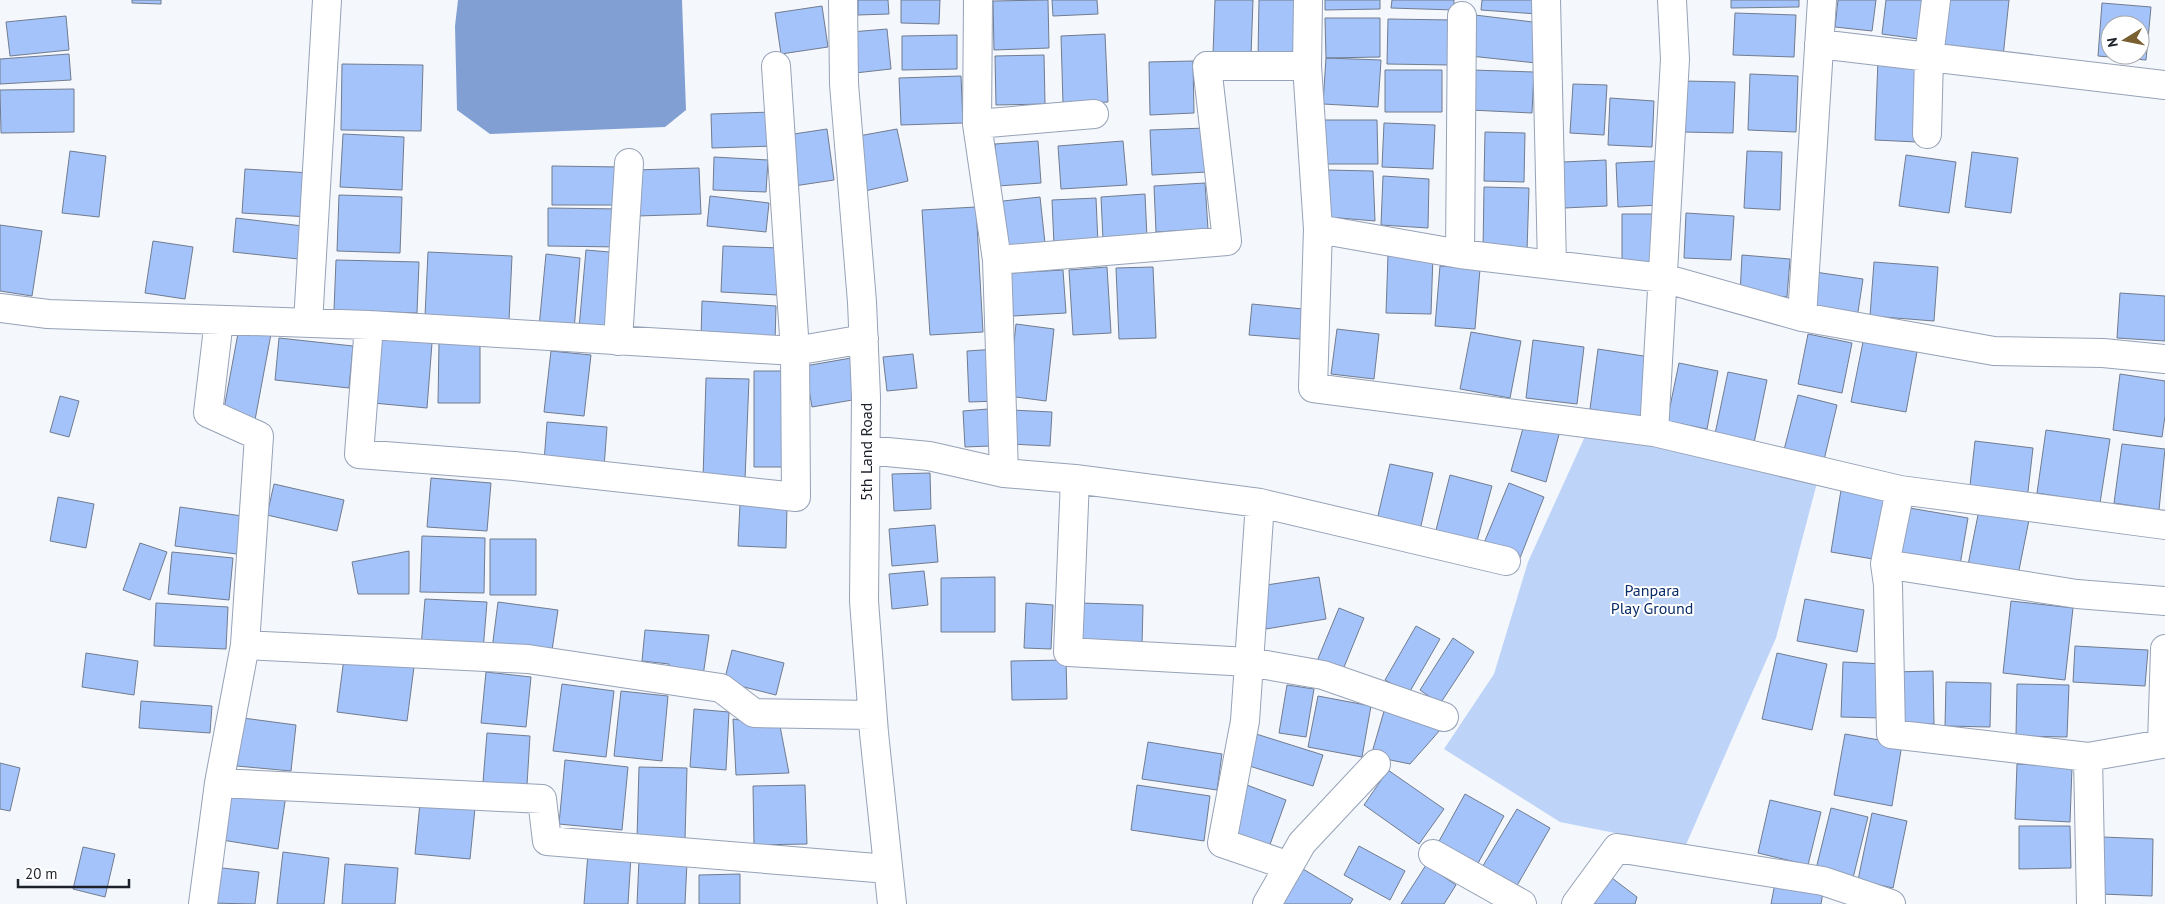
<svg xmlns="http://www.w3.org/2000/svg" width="2165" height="904" font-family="'PT Sans',sans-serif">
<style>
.green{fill:#bed3f8}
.water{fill:#819fd3}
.building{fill:#a4c3fa;stroke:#707c90;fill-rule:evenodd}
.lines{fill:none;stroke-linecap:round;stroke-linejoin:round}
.minor-casing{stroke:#96a2b8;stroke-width:30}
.minor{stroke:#fff;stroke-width:28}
.labels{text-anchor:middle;stroke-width:4;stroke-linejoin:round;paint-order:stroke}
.street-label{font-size:16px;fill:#1d222a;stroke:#fff}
.park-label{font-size:16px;fill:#0a2c69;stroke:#fff}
</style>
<rect width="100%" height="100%" fill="#f4f7fb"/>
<!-- green -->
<path class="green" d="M1587,432l230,51 -41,155 -91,209 -125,-25 -116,-73 50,-75 34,-112z"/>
<!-- water -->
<path class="water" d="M458,0h224l4,110 -21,17 -175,7 -33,-24 -2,-84z"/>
<!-- building -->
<path class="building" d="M132,0h29v4l-29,-1z
M858,0h30l1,14 -31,1z
M901,0h39l-1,24 -38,-1z
M1048,0l1,48 -55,2 -1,-49z
M1052,0h45l1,14 -45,2z
M1215,0h38l-2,56 -38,-2z
M1259,0h40l-1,59 -40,-2z
M1325,0h55v9l-55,1z
M1392,0h62v10l-63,-2z
M1482,0h56l-1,14 -56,-4z
M1731,0h68v7l-68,1z
M1838,0h38l-4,31 -37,-4z
M1886,0h45l-5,40 -44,-6z
M1947,0h62l-6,57 -61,-8z
M2102,3l49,4 -5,53 -48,-4zM2110,25h30v30h-30z
M822,6l6,41 -47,7 -6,-41z
M1735,13l61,2 -2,42 -61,-2z
M1475,15l66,8 -5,40 -66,-7z
M66,16l3,34 -59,6 -4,-34z
M1325,18h55v39l-54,1z
M1388,19l64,1 -1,45 -64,-1z
M887,29l4,40 -36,4 -4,-41z
M1105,34l3,68 -45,2 -2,-68z
M957,35v34l-55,1v-34z
M69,54l2,26 -71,4v-25z
M1044,55l1,49 -49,1 -1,-49z
M1326,58l55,2 -3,47 -55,-3z
M1878,59l42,2 -3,81 -42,-2z
M1193,61l1,52 -44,2 -1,-53z
M342,64l81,1 -2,66 -80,-1z
M1385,70h57v42h-57z
M1472,70l62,2 -2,41 -62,-3z
M1750,74l48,2 -2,56 -48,-2z
M961,76l2,47 -62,2 -2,-47z
M1683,81l52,1 -2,51 -51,-1z
M1573,84l34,1 -3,50 -34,-2z
M74,89v43l-73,1 -1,-43z
M1610,98l44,3 -2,46 -44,-2z
M772,112l2,34 -62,2 -1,-34z
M1322,120h55l1,44h-55z
M1384,123l51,2 -2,44 -51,-2z
M1206,128l1,44 -55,3 -2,-45z
M827,129l7,51 -40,6 -7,-51z
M897,129l11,52 -43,10 -12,-54z
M1485,132l40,1 -1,49 -40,-1z
M343,134l61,3 -2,53 -62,-3z
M1038,141l3,42 -43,3 -3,-42z
M1123,141l4,44 -66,4 -3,-43z
M70,151l36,5 -7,61 -37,-4z
M1747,151l35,1 -2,58 -36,-2z
M1972,152l46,6 -7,55 -46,-6z
M1906,155l50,7 -7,51 -50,-7z
M714,157l54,3 -2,32 -53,-2z
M1606,160l1,46 -43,2 -1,-46z
M1658,161l2,44 -42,2 -2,-44z
M552,166l69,1 -1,38h-68z
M699,168l2,46 -64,2 -2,-46z
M245,169l66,4 -2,44 -67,-4z
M1326,170l47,1 2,50 -47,-4z
M1383,176l46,3 -1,49 -47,-3z
M1205,183l3,46 -52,3 -2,-46z
M1484,187l45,1 -2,63 -44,-1z
M1145,194l2,44 -44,2 -2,-43z
M339,195l63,2 -2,56 -63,-2z
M710,196l59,7 -3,29 -59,-6z
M1040,197l5,46 -45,5 -6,-46z
M1096,198l2,46 -44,1 -2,-45z
M976,207l7,125 -53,3 -8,-125z
M548,208l74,1 -1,38 -73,-1z
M1686,213l48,3 -3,44 -47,-2z
M1622,214h36v49h-36z
M236,218l75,9 -3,33 -75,-8z
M0,225l42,6 -10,65 -32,-5z
M153,241l40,6 -8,52 -40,-6z
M723,246l57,2 -2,47 -57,-3z
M586,250l35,3 -7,79 -35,-4z
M428,252l84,4 -3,65 -84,-5z
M546,254l34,4 -6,72 -35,-3z
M1388,254l45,1 -2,59 -45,-1z
M1742,255l48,4 -3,38 -47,-3z
M336,260l83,2 -2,51 -83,-3z
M1874,262l64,5 -4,54 -64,-5z
M1440,266l40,3 -5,60 -40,-3z
M1107,267l4,66 -38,2 -4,-65z
M1153,267l3,71 -37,1 -3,-71z
M1063,270l3,43 -53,3 -2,-43z
M1815,272l48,7 -7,46 -48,-8z
M2120,293l45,3v45l-48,-3z
M702,301l74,5 -1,36 -74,-4z
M1252,304l51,5 -3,30 -51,-4z
M1016,324l38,5 -8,72 -38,-5z
M239,328l32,6 -16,86 -32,-6z
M1337,329l42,5 -5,45 -43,-5z
M1471,332l50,9 -11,57 -50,-9z
M1808,334l44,9 -10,50 -44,-9z
M279,338l74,8 -4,42 -74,-8z
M378,338l54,5 -5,65 -54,-5z
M1533,340l51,7 -7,57 -51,-6z
M1863,342l54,10 -11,60 -55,-10z
M439,343l41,1v59h-42z
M997,349l2,52 -30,1 -2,-51z
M1598,349l52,8 -8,61 -52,-9z
M551,351l40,4 -7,61 -40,-4z
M913,354l4,34 -30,3 -4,-34z
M851,358l7,41 -46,8 -7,-41z
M1679,363l39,8 -11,58 -40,-8z
M754,371h35v96h-35z
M1728,372l39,8 -13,63 -39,-9z
M2120,374l45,7v35l-3,21 -49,-7z
M706,378l43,1 -4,101 -42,-1z
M1798,395l39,10 -13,55 -40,-10z
M60,396l19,5 -10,36 -19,-5z
M988,409l2,37 -25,1 -2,-36z
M1011,410l41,2 -2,34 -41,-2z
M1525,421l35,10 -14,51 -35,-11z
M547,422l60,5 -3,41 -60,-6z
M2046,430l64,9 -10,64 -63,-10z
M1975,441l58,7 -6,52 -58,-6z
M2122,444l43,5 -6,61 -45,-7z
M1390,464l43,9 -13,57 -43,-10z
M930,473l1,36 -37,2 -2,-37z
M1450,475l42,11 -15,55 -41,-11z
M431,478l60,5 -4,48 -60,-4z
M1509,483l35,14 -24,61 -36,-15z
M274,484l70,16 -7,31 -70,-16z
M1841,490l48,9 -10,61 -48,-8z
M58,497l36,7 -8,44 -36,-7z
M740,504l47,2 -1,42 -48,-2z
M180,507l69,10 -5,38 -69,-9z
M1904,507l64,11 -8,47 -64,-11z
M1979,510l50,10 -12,60 -50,-10z
M935,525l3,37 -46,4 -3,-37z
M422,536l63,2 -1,55 -64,-1z
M490,539h46v56h-46z
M140,543l27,9 -17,48 -27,-10z
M409,551v43h-51l-6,-32z
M172,552l61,6 -4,42 -61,-6z
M924,571l4,34 -36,4 -3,-35z
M995,577v55h-54v-54z
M1319,577l7,42 -60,10 -6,-43z
M425,599l62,3 -4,49 -62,-4z
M1805,599l59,11 -7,42 -60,-11z
M2011,601l62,7 -8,72 -62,-7z
M498,602l60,8 -7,47 -59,-8z
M156,603l72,4 -2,42 -72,-3z
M1026,603l27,2 -2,44 -27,-1z
M1081,603l62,2 -1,40 -62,-1z
M1339,608l25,10 -24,59 -25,-11z
M1416,626l24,13 -31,54 -24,-13z
M645,630l64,5 -6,41 -35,-4 1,-8 -27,-3z
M1453,638l21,14 -34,52 -20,-14z
M2075,646l73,4 -3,36 -72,-4z
M732,650l52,13 -8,32 -52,-13z
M86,653l52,8 -4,34 -52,-8z
M1777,653l50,11 -15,66 -50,-11z
M344,658l70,9 -7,54 -70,-9z
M1066,660l1,39 -55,1 -1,-39z
M1843,662l41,2 -2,54 -41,-1z
M1933,671l1,53 -40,1 -1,-53z
M486,672l45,5 -5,50 -45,-4z
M1946,682l45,1 -1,44 -45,-1z
M562,684l52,7 -8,66 -53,-6z
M2017,684l52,1 -2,52 -51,-1z
M1287,685l27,4 -8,48 -27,-4z
M621,691l47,5 -6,65 -48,-5z
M1318,696l53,10 -9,51 -54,-10z
M141,701l71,5 -2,27 -71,-5z
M1387,701l54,28 -31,35 -39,-8z
M694,709l35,3 -3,58 -36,-3z
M243,718l53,7 -5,46 -54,-5z
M733,719l47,7 9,47 -53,2z
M487,733l43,3 -3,49 -44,-3z
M1253,733l70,22 -10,31 -70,-22z
M1845,734l57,10 -10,62 -58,-11z
M1148,742l74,12 -5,36 -75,-11z
M565,760l63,7 -6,63 -63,-6z
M0,763l20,5 -10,43 -10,-2z
M2017,764l55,3 -2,55 -55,-3z
M639,767l48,1 -2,71 -48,-1z
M1388,770l56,39 -25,35 -55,-39z
M805,785l2,59 -53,1 -1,-59z
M1137,785l73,11 -6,45 -73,-11z
M1247,785l39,15 -18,50 -40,-15z
M230,787l56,8 -8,54 -56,-9z
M1465,794l39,22 -27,49 -39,-22z
M1770,800l51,12 -13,53 -50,-12z
M420,803l55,5 -5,51 -55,-5z
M1831,808l37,9 -15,61 -37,-9z
M1517,809l33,19 -35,61 -34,-20z
M1872,813l35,8 -14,67 -35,-8z
M2019,826h51l1,42 -52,1z
M2102,837l51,2 -1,57 -51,-2z
M1359,846l46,25 -15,29 -46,-25z
M83,847l32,7 -10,43 -32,-8z
M283,852l46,6 -5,46h-47z
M588,853l43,3 -3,48h-44z
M639,860l48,2 -2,42h-48z
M345,864l53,4 -3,36h-53z
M1426,865l30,20 -12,19h-43z
M213,867l46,5 -4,32 -46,-1z
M1303,869l50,30 -3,5h-67z
M740,874v30h-41v-29z
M1612,878l25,19 -2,7h-45z
M1775,883l48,9 -2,12h-50z"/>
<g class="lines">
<!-- minor casing -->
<g class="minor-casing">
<path id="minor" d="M843,0l1,84 18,218 4,95 -2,204 10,132 18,171
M978,0l-1,124 20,136 7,213
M1308,0l-1,66 11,163 -5,159 341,44 246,58 265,35
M1546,0l6,265
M1822,0l-20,317 192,34 109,2 62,6
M1819,44l346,41
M977,124l117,-10
M1927,134l2,-77 7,-57
M1318,229l142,25 203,24 139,39
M1460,254l2,-238
M997,260l230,-19 -20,-175h100
M0,308l48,6 321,11 426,26 69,-12
M308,323l19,-323
M369,325l-10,129 155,12 282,31 -1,-146 -19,-285
M618,341l11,-178
M1654,432l21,-373 -3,-59
M866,450l63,6 75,17 71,6 185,24 246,58
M1075,479l-7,173 181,10 74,13 121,42
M1900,490l-15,74 3,21 3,149 197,23
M1260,503l-15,218 -23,122 67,23
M1885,564l192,30 88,7
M245,645l283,14 193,29 33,25 118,2
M219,783l323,16 5,42 341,28
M1433,854l89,50
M203,904l16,-121 26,-138 14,-209 -51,-23 11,-93
M1267,904l35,-61 74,-79
M1576,904l41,-56 206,33 68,23
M2091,904l-3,-147 74,-13 3,-95"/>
</g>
<!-- minor -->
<use href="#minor" class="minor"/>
</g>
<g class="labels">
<!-- street labels -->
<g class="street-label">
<text transform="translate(866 452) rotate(-90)" y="6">5th Land Road</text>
</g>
<!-- park labels -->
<g class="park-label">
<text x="1652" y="596">Panpara<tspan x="1652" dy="18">Play Ground</tspan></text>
</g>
</g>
<!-- north arrow -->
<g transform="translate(2125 40) rotate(260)"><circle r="24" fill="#ffffff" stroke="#a5a7aa"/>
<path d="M0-4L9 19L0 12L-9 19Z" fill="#7a6031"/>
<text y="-8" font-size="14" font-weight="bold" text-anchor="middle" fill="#1d222a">N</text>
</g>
<!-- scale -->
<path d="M18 879v8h111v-8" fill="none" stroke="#1d222a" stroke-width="2.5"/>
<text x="25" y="879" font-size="15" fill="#1d222a" stroke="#ffffff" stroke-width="4" paint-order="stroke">20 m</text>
</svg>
